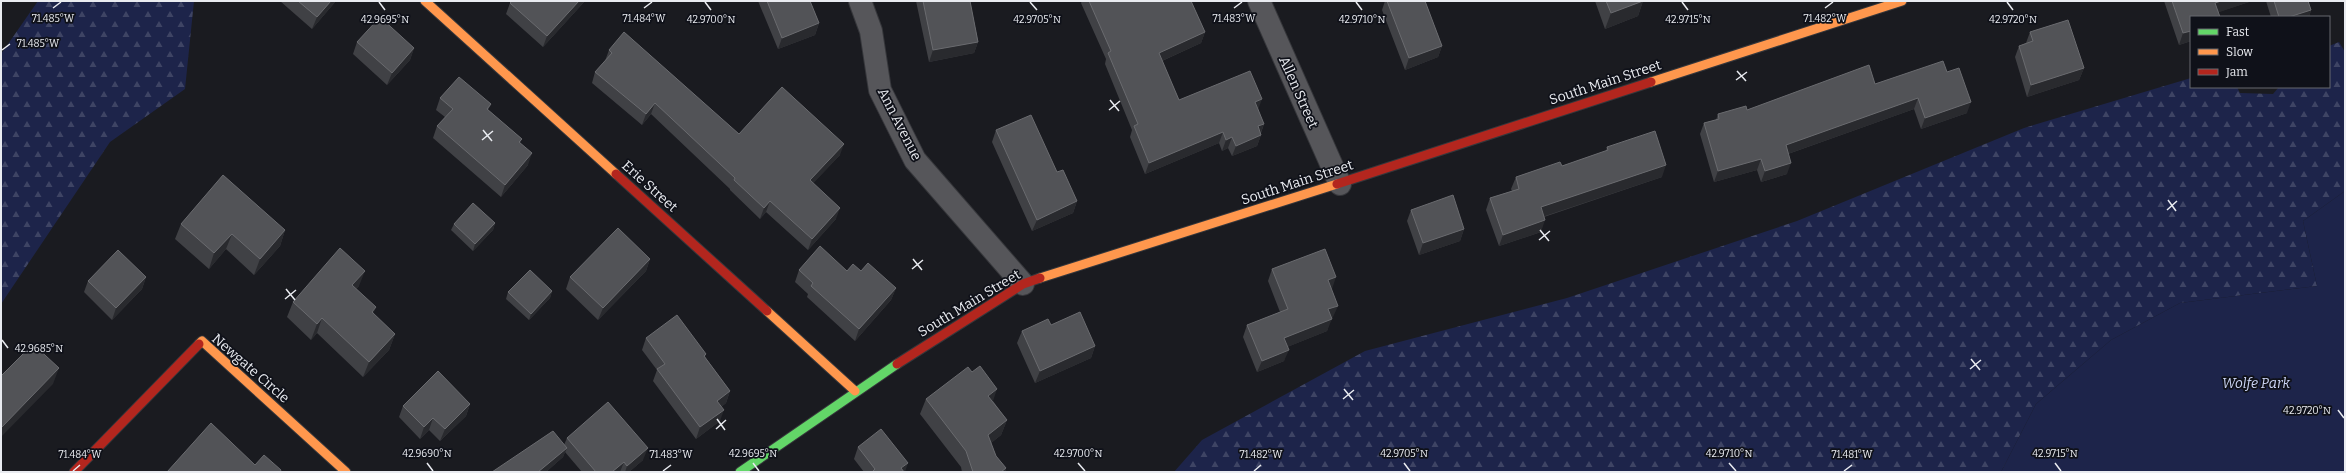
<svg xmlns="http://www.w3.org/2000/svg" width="2346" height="473" font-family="Bitter,serif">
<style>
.forest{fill:url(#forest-firs)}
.park{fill:#1d244a}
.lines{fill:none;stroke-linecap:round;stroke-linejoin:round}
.street-casing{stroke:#36373b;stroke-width:24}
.fast-casing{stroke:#36373b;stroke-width:11}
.slow-casing{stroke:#36373b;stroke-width:11}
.jam-casing{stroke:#36373b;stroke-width:11}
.street{stroke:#56565a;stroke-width:22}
.fast{stroke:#63d668;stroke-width:9}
.slow{stroke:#ff974d;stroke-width:9}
.jam{stroke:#b3261e;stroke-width:9}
.wall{fill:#404145}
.shaded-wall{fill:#292a2e}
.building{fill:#525357;stroke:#6a6b6f}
.ticks{fill:none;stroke:#e9ebf0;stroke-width:1.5}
.labels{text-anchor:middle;stroke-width:3.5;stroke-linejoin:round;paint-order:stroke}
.street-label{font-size:14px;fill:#e9ebf0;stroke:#0f1119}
.park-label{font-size:14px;font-style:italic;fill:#cbd4f4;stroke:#0f1119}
.ticks-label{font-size:10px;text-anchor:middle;fill:#e9ebf0;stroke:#0f1119;stroke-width:3.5;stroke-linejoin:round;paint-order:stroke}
</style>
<defs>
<pattern id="forest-firs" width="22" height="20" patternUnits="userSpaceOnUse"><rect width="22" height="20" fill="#1d244a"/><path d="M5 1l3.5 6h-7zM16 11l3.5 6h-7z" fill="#3e4464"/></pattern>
</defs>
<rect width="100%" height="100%" fill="#1a1b20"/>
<!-- forest -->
<path class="forest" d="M38,1h156l-9,88 -75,53 -109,162v-250z
M2339,42l6,10v139l-42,30 14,65 -137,17 -69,37 -75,64 -35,68h-827l28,-32 163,-89 202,-53 230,-77 227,-93 167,-50v9h46l3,6 33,1 6,-7h50v-41z"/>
<!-- park -->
<path class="park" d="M2345,191v281h-344l35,-68 75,-64 69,-37 137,-17 -14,-65z"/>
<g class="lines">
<!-- street casing -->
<g class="street-casing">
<path id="street" d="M860,1l11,30 9,59 35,70 108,124
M1259,1l81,183"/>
</g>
<!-- fast casing -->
<g class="fast-casing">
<path id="fast" d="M740,472l157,-108"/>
</g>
<!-- slow casing -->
<g class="slow-casing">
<path id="slow" d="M425,1l191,173
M1651,82l251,-81
M1040,278l297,-94
M767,311l88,80
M199,344l3,-3 144,131"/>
</g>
<!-- jam casing -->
<g class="jam-casing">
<path id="jam" d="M616,174l151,137
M1337,184l314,-102
M897,364l126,-80 17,-6
M74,472l125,-128"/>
</g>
<!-- street -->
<use href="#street" class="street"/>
<!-- fast -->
<use href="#fast" class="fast"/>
<!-- slow -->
<use href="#slow" class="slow"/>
<!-- jam -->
<use href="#jam" class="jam"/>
</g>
<!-- wall -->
<path class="wall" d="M280,1h56l-24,28z
M512,1h73l-42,46 -37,-33 4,-11z
M758,1h52l9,22 -4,12 -37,14z
M916,1h54l8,41 -4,11 -45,9z
M1082,1h109l14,31 -4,11 -39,18 17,39 79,9 6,15 -3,9v2l-4,11 -25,10 -4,-8 -6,3 -3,-8 -74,31 -15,-37 2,-7 -27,-66 1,-5 -25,-56z
M1385,1h40l17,45 -4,11 -33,13 -23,-60z
M1595,1h48l-5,15 -33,13z
M2164,1h88l-34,11 -27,5v24l-12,4z
M2266,1h42l3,9 -2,7h-38z
M2030,32l54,36 -5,12 -52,17 -12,-40 4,-11 7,-3z
M357,42l57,6 -4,12 -23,25 -34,-31z
M609,50l130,84 101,21 -27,28 23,36 -28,31 -42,-38 -6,7 -30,-29v-1l-79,-75 -9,11 -50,-42 3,-11 10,-11z
M1947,72l20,41 -46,16 -7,-20 -126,45 -1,20 -26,8 -4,-12 -43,12 -14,-48 4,-11 12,-3 2,-6 29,-4 128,-26z
M440,98l51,6 -3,6 34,29 -2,4 8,22 -27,32 -68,-59 4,-12 8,-9 -9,-7z
M996,130l61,42 20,29 -4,12 -41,18 -40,-89z
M1607,147l55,30 -118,40 -3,15 -42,14 -13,-36 4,-12 22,-7 -1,-2 5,-12 46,-11 44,-15z
M1411,210l53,19 -4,12 -41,14 -12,-34z
M495,223l-2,7 -20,21 -22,-21 3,-6z
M181,224l104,6 -5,16 -26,29 -28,-26 -17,20 -34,-30z
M650,259l-4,12 -48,49 -32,-31 4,-12z
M1272,269l60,20h-1l2,28 -2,1 -4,13 -40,16 -3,14 -27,11 -14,-35 4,-12 33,-13 -12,-31z
M799,270l62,1 35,17 -5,12 -36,41 -48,-44 1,-3 -13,-12z
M146,277l-4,12 -30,31 -28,-28 4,-11z
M359,286l-3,3 17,25 22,20 -6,16 -26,27 -46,-44 -6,7 -24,-23 6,-15z
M552,291l-2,7 -21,22 -23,-21 2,-7z
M1051,325l44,21 -4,12 -56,25 -18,-40 5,-12z
M646,338l60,16 -1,3 25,34 -4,12 -5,4 -1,14 -24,18 -43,-58 4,-11 -15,-20z
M926,399l67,2 14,19 -6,15 -10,8 5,13 10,12 -1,4h-43l-1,-5 -41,-53z
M470,404l-4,12 -26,25 -11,-11 -9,9 -21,-22 4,-11z
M567,438l76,22 -14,12h-47l-17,-20 -2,5 -17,15h-54l72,-27z
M858,447l47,25h-41l-10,-13z"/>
<!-- shaded-wall -->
<path class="shaded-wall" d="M331,1h5l-24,28 5,-12z
M579,1h6l-42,46 4,-11z
M1643,1l-5,15 -33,13 6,-16z
M2221,1h31l-41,14 4,-12z
M2311,10l-2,7h-20z
M819,23l-4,12 -37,14 4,-11z
M2191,31v10l-12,4 4,-12z
M1205,32l-4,11 -46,21 4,-11z
M978,42l-4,11 -45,9 4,-12z
M1442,46l-4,11 -33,13 4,-12z
M414,48l-4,12 -23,25 5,-12z
M2084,68l-5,12 -52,17 4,-12z
M1918,98l-4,11 -132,47 4,-11z
M1262,99l-4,11 -3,-8z
M1971,102l-4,11 -46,16 4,-11z
M655,103l-4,11 -9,11 4,-11z
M1264,124l-4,10 -2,-8z
M1223,132l-4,11 -74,31 4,-11z
M1261,135l-4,11 -25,10 4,-10z
M1232,137l-4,11 -6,3 4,-11z
M844,144l-4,11 -34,36 4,-11z
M532,153l-4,12 -27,32 4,-12z
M1761,159l-4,11 -43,12 4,-11z
M1791,163l-4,11 -26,8 4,-11z
M1666,165l-4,12 -126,42 5,-12z
M770,201l-4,11 -6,7 4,-11z
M1077,201l-4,12 -41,18 5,-11z
M840,208l-4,11 -28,31 4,-11z
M1545,220l-4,12 -42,14 4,-11z
M495,223l-2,7 -20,21 2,-7z
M1464,229l-4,12 -41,14 4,-12z
M285,230l-5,16 -26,29 6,-16z
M232,234l-6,15 -17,20 5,-16z
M650,259l-4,12 -48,49 5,-12z
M365,271l-6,15 -13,14 6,-15z
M146,277l-4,12 -30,31 4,-12z
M1336,277l-4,12 -8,3 4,-12z
M896,288l-5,12 -36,41 4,-12z
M552,291l-2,7 -21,22 2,-6z
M1338,306l-5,11 -9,4 4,-12z
M376,307l-6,16 2,-11z
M322,318l-5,15 -6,7 6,-16z
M1332,319l-5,12 -47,19 4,-12z
M395,334l-6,16 -26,27 6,-15z
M1095,346l-4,12 -56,25 5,-12z
M1289,350l-5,11 -27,11 5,-11z
M59,368l-6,16 -52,53v-9z
M997,389l-5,15 -4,-8z
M730,391l-4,12 -13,10 4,-12z
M470,404l-4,12 -26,25 5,-12z
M724,410l-4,11 -24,18 4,-12z
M433,418l-4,12 -9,9 4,-12z
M1007,420l-6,15 -19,15 6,-15z
M567,448l-4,9 -17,15h-8z
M648,448l-5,12 -14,12h-4l2,-6z
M624,462l-4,10h-8z
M908,463l-3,9h-5l1,-4z
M1006,468l-1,4h-4z"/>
<!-- building -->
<path class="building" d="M298,1h33l-14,16z
M512,1h67l-32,35 -37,-33z
M767,1h43l9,22 -37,15z
M923,1h47l8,41 -45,8z
M1089,1h102l14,31 -46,21 20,47 71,-29 12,28 -7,3 9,22 -6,2 3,9 -25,11 -4,-9 -6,3 -3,-8 -74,31 -15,-37 4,-2 -30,-71 3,-2z
M1387,1h38l17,45 -33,12z
M1606,1h37l-32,12z
M2172,1h49l-6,2 5,14h-29v14l-8,2z
M2274,1h34l3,9 -22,7h-10z
M380,17l34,31 -22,25 -35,-31z
M2068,20l16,48 -53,17 -12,-39 14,-5 -3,-9z
M624,32l115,102 43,-47 62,57 -34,36 30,28 -28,31 -42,-38 -6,7 -30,-28 1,-2 -80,-75 -9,11 -51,-42 17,-19 -3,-3z
M1943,61l4,11 12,-4 12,34 -46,16 -7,-20 -132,47 5,18 -26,8 -4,-12 -43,12 -14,-48 15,-4 -1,-5 28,-8 1,4 122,-45 6,19z
M459,77l32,27 -4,5 35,30 -3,3 13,11 -27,32 -68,-59 16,-17 -13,-11z
M1031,115l26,57 6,-2 14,31 -40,19 -41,-90z
M1655,131l11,34 -125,42 4,13 -42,15 -13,-37 29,-9 -3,-12 44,-15 2,4 46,-16 -1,-3z
M223,175l62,55 -25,29 -28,-25 -18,19 -33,-29z
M1453,195l11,34 -41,14 -12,-33z
M473,203l22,20 -20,21 -21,-20z
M618,228l32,31 -47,49 -33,-31z
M820,246l27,25 6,-7 8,7 7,-8 28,25 -37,41 -48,-43 2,-3 -14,-13z
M340,248l25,23 -13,14 24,22 -4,5 23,22 -26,28 -47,-44 -5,6 -24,-22z
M1325,249l11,28 -8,3 10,26 -10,3 4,10 -48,19 5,12 -27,11 -15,-36 41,-16 -16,-40z
M118,250l28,27 -30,31 -28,-27z
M530,270l22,21 -21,23 -23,-22z
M1080,312l15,34 -55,25 -18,-40 26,-12 3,6z
M677,315l29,39 -2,2 26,35 -13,10 7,9 -24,17 -43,-58 8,-5 -19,-26z
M33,344l26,24 -58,60v-54l1,1z
M980,366l17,23 -9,7 19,24 -19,15 8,21 10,12 -5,4h-28l-7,-21 -40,-52 42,-32 4,5z
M438,371l32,33 -25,25 -12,-11 -9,9 -21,-21z
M608,402l40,46 -21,18 -3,-4 -12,10h-16l-29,-34z
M211,423l44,42 9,-10 17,15 -1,2h-113z
M881,429l27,34 -7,5 3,4h-32l3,-3 -17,-22z
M553,431l14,17 -29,24h-46z"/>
<!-- ticks -->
<path class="ticks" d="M379,2l6,8M705,2l6,8M1030,2l7,8M1356,2l6,8M1682,2l6,8M2007,2l6,8M53,8l8,-6M644,8l8,-6M1234,8l8,-6M1825,8l8,-6M2,50l8,-6M1737,71l9,10M1736,80l11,-8M1110,100l9,11M1109,110l11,-9M483,130l9,11M482,140l11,-9M2168,200l8,11M2167,210l10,-9M1540,230l9,11M1539,240l11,-9M913,259l9,11M912,269l11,-9M286,289l9,11M285,299l11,-9M2,340l6,8M1971,359l9,11M1970,369l11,-9M1344,389l9,11M1343,399l11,-9M2338,410l6,8M717,419l8,11M716,429l10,-9M427,463l6,8M753,463l6,8M1078,463l7,8M1404,463l6,8M1729,463l7,8M2055,463l6,8M73,471l7,-6M663,471l8,-6M1254,471l7,-6M1844,471l8,-6"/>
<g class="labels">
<!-- street labels -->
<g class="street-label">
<text transform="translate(1605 82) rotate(-18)" y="5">South Main Street</text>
<text transform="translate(1299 92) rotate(66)" y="5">Allen Street</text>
<text transform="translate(900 124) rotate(63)" y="5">Ann Avenue</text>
<text transform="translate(1297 182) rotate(-18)" y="5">South Main Street</text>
<text transform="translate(650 186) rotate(42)" y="5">Erie Street</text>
<text transform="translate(969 303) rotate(-31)" y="5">South Main Street</text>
<text transform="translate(251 368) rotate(41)" y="5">Newgate Circle</text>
</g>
<!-- park labels -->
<g class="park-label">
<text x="2256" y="388">Wolfe Park</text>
</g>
</g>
<g class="ticks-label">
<text x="53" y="22">71.485°W</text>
<text x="644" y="22">71.484°W</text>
<text x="1234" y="22">71.483°W</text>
<text x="1825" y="22">71.482°W</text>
<text x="385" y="23">42.9695°N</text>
<text x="711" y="23">42.9700°N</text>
<text x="1362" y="23">42.9710°N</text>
<text x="1688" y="23">42.9715°N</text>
<text x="2013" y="23">42.9720°N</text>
<text x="1037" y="23">42.9705°N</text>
<text x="38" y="47">71.485°W</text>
<text x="39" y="352">42.9685°N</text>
<text x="2307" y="414">42.9720°N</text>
<text x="427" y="457">42.9690°N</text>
<text x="753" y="457">42.9695°N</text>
<text x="1078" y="457">42.9700°N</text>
<text x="1404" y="457">42.9705°N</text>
<text x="1729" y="457">42.9710°N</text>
<text x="2055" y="457">42.9715°N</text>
<text x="80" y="458">71.484°W</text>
<text x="671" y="458">71.483°W</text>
<text x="1261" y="458">71.482°W</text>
<text x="1852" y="458">71.481°W</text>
</g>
<!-- border -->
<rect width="2346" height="473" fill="none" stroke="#e9ebf0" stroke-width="4"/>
<!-- legend -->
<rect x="2190" y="16" width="140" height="72" fill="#0f1119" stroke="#66686f"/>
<rect x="2198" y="29" width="20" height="6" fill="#63d668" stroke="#66686f"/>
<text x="2226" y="36" font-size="12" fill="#e9ebf0">Fast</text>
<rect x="2198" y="49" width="20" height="6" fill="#ff974d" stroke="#66686f"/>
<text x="2226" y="56" font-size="12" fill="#e9ebf0">Slow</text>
<rect x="2198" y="69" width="20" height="6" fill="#b3261e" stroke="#66686f"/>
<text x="2226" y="76" font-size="12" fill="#e9ebf0">Jam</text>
</svg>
